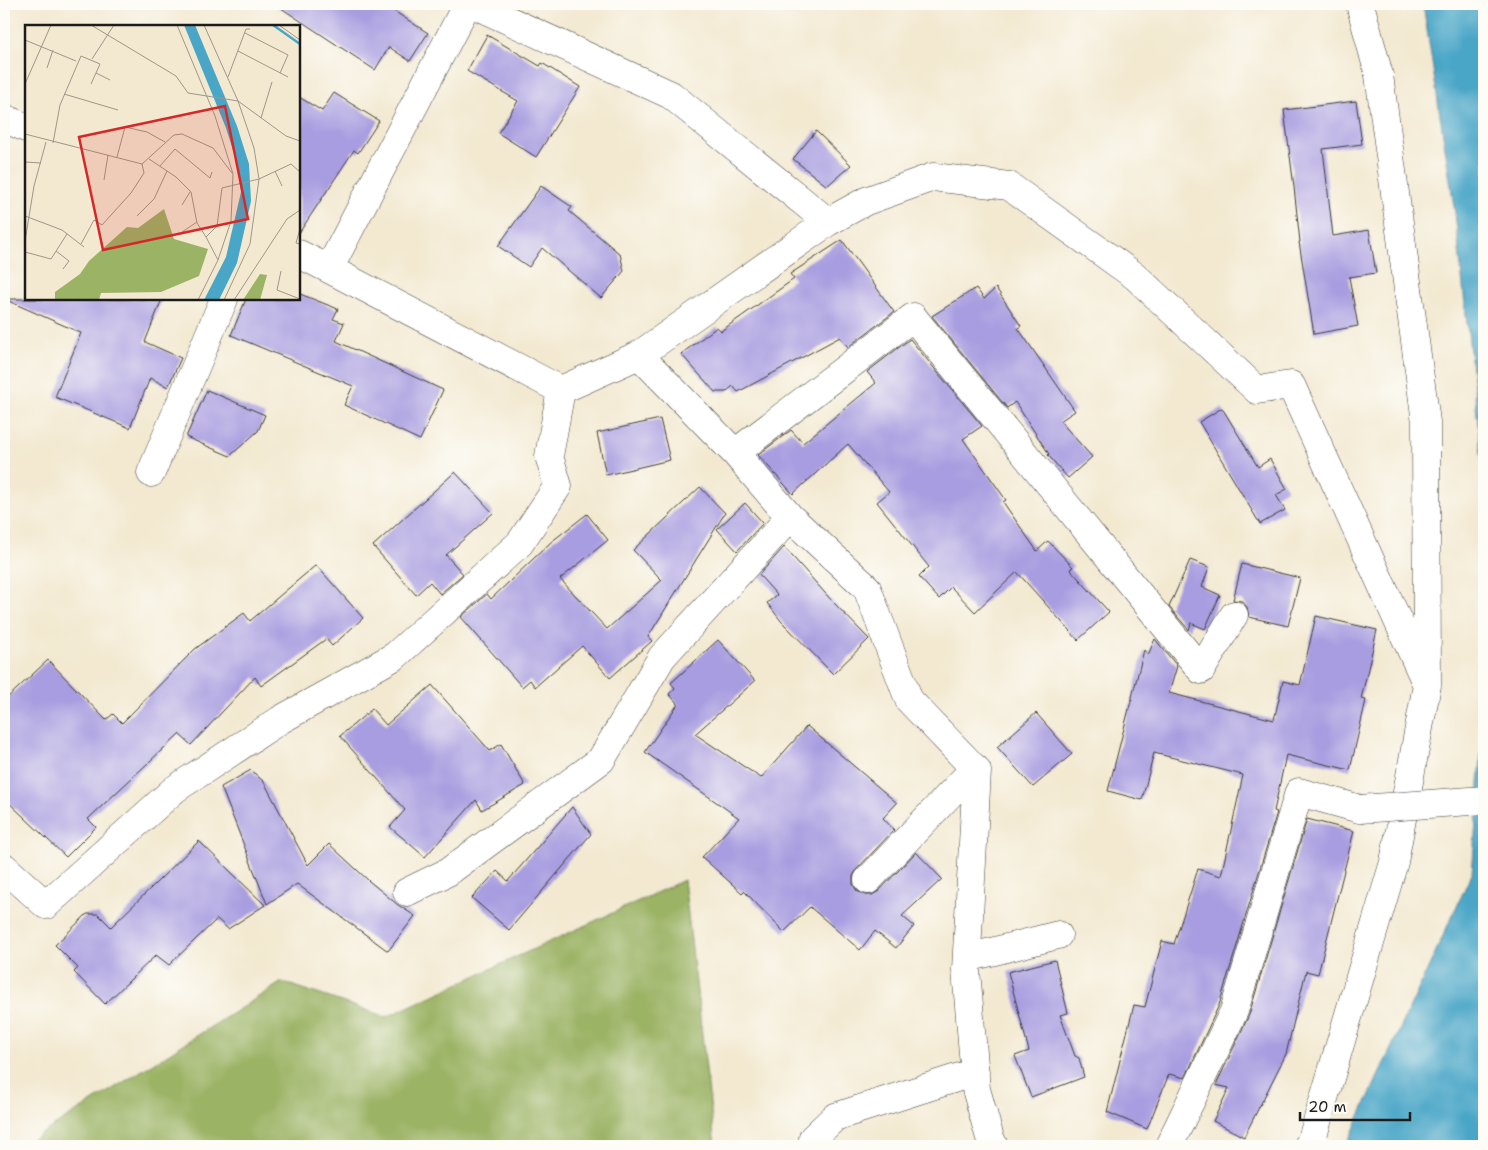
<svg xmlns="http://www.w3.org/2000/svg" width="1488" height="1150" font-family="'Shantell Sans',sans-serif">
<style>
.forest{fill:#9bb365;stroke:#5c6840}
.water{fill:#49a6c7;stroke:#326172}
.building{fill:#a89de0}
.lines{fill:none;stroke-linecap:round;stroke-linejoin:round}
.minor-casing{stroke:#3c3b37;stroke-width:29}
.minor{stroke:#fff;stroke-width:28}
.minor-bridge-casing{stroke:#3c3b37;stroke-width:29;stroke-linecap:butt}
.minor-bridge{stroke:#fff;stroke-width:28}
.inset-river{fill:none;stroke:#49a6c7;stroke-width:2.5}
.inset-road{fill:none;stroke:#9d9789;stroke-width:1}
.view{fill:#d62828;fill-opacity:0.15;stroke:#d62828;stroke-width:2.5}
.inset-edge{fill:none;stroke:#1c1c1c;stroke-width:2.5}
</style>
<rect width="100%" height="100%" fill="#fdfcf7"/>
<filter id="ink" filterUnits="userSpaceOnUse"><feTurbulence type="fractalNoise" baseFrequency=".02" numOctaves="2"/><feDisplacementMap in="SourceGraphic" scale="10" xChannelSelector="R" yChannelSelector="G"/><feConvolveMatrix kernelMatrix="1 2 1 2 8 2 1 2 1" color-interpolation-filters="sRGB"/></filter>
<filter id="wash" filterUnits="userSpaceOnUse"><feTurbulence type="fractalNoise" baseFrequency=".0096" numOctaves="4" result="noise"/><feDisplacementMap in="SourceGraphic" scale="20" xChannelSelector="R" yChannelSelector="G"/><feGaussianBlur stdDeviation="1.12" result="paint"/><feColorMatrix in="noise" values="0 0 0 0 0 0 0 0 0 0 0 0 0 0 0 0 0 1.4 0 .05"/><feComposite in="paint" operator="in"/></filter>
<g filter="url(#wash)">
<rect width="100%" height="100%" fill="#f3e9d1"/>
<!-- forest -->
<path class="forest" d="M684,880l31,266h-698l18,-8 247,-156 104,35z"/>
<!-- water -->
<path class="water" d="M1423,4h61v475l-29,-266z
M1484,719v412l-7,15h-131l126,-273z"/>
<g id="blocks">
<!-- building -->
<path class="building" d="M275,4h108l45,29 -18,28 -21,-14 -14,23z
M487,35l53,31 2,-3 38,24 -44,70 -38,-24 20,-32 -51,-30z
M334,93l45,28 -21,32 -4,-3 -55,83v-136l23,14z
M1356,101l6,43 -39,5 10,87 36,-6 7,43 -27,4 9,49 -44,8 -15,-92h1l-6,-55 -10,-77z
M816,131l35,34 -24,21 -34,-27z
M541,186l31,21 -3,4 51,43 4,17 -23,27 -59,-50 -13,19 -31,-21z
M842,240l52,72 -46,35 -8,-10 -102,55 -5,-6 -7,6h-11l-34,-38 36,-27 4,4 73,-52 -4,-5z
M976,288l8,11 12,-11 25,38 -3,2 57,83 -15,10 32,36 -24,21 -20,-23 1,-1 -34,-52 -8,6 -75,-92z
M300,294l38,15 -5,10 11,4 -8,18 107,49 -23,50 -76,-35 9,-19 -122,-51 15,-36h53z
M4,299h158l-17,43 36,16 -13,29 -18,-9 -20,50 -75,-31 26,-64z
M910,339l72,87 -19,13 43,61 -3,2 34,49 11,-10 25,26 -3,2 39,43 -31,28 -61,-68 -42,40 -24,-25 -12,12 -20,-22 10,-10 -52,-65 12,-10 -41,-48 -55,50 -35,-39 33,-25 12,13 73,-60 -9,-11z
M207,390l58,25 -7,16 -28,25 -44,-19z
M1222,408l36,59 12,-8 17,30 -11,6 9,15 -25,14 -61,-102z
M660,419l10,41 -64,15 -9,-42z
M455,472l38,41 -47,42 17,19 -23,20 -10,-12 -14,13 -43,-49z
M700,487l25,26 -77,124 4,4 -42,37 -28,-32 -47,41 -5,-7 -8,7 -61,-70 26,-23 4,5 60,-57 36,-28 21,26 -48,39 47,50 55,-49 -29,-30z
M745,503l18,20 -26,28 -20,-22z
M784,547l49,55 36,37 -36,35 -51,-52 -15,-19 10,-8 -18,-20z
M1190,560l19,7 -7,20 18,8 -15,34 -14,-6 -2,7 -20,-23z
M1242,564l58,14 -12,48 -39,-9 -2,-10 -5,-6 -9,-1z
M316,565l47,53 -31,28 -6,-7 -65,47 -6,-9 -64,68 -12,-11 -91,85 8,8 -30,30 -62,-59v-97l44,-41 58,60 7,-6 9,9 73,-74 49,-36 6,8z
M1316,616l61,14 -16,69 5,1 -16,70 -64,-15 -12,56 3,1 -58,193 -34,73 -16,-4 -22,55 -40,-17 27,-107 11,2 17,-66 12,3 24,-75 23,7 22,-101 -89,-22 -12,47 -34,-9 36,-141 4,5 7,-16 22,27 -8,27 105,27 9,-39 17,4z
M718,640l37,41 -60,53 66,44 46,-52 90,77 -14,15 11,12 -37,39 -4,7v8l4,7 8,4h7l7,-4 37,-39 26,27 -40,37 12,10 -18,22 -21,-17 -15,19 -50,-43 -26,25 -40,-41 -2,2 -40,-36 37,-39 -94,-66 33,-48 -9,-10 6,-6 -4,-5z
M432,685l58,66 11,-7 24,41 -43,25 -6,-10 -51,57 -35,-30 15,-17 -65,-74 32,-27 14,16z
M1036,713l36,41 -39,33 -36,-40z
M251,770l13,12 44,83 21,-21 40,37 29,24 17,11 -27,35 -91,-67 -30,20 -46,-117z
M572,807l19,27 -82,96 -37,-32 25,-27 11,10z
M1307,819l47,12 -36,143 -12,-3 -20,83 -42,83 -31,-16 16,-33 -13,-3 33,-70z
M199,841l66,64 -37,24 -11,-10 -48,46 -13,-10 -51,49 -31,-32 4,-4 -23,-23 32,-31h11l13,13z
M1055,960l13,53 -8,2 15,41 4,2 5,19 -53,20 -16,-41 14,-5 -21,-79z"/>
</g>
</g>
<g filter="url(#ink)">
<use href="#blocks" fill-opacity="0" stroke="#3c3b37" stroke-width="1"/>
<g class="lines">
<!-- minor casing -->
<g class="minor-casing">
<path id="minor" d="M473,4l198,91 157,127
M4,118l22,10
M299,254l30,15 232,121
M329,269l138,-265
M639,355l96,98 55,64 77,71 42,112 68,71 -11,199 10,119 14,49 4,8
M735,453l178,-136 288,353 33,-55
M151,473l73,-174
M4,867l42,38 129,-116 105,-69 115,-64 125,-113 38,-57 -9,-30 12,-66 78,-35 189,-133 38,-21 67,-24 76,9 126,90 122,114 34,-5 136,300
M868,880l107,-112
M407,892l41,-20 153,-112 61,-103 128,-140
M967,958l91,-23
M813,1138l22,-21 140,-45
M1169,1146l65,-135 65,-219 61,17
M1308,1146l4,-7 82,-277 33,-177 -1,-263 -47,-347 -19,-71"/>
</g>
<!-- minor -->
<use href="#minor" class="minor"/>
<!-- minor-bridge casing -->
<g class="minor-bridge-casing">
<path id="minor-bridge" d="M1360,809l124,-9"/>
</g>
<!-- minor-bridge -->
<use href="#minor-bridge" class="minor-bridge"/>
</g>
</g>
<!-- overview -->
<g transform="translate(25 25)">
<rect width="275" height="275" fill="#f3e9d1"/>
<path d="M139,184l10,30 34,10 -9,27 -38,16 -60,1 -2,7h-44v-8l25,-18 9,-13 38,-34 11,1zM235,249l7,1 -7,25h-17z" fill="#9bb365"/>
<path d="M159,0h11l42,101 12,38 2,37 -14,62 -18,37h-15l22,-43 15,-65 -4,-29 -11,-35z" fill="#49a6c7"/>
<path class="inset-river" d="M248,0l27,19"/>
<path class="inset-road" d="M66,0l85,51 12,17 50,8 48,35 14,5M152,0l38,91 18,58 -2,47 -13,39M179,0l34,76 16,47 5,31 -9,65 -26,56M254,0l21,15M220,8l43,22 -8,18M0,15l51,21M213,26l50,26M67,34l22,-34M22,43l6,-18M71,48l14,7M203,52l18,-48h4M0,59l26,-59M39,69l54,16M236,93l11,-36M0,109l117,30M28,118l7,-38 21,-49 19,8 -9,20M92,132l8,-30 22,5 18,10M124,134l27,18 15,15 6,31 9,14M0,137l16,1M135,141l15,-17 35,29 2,-6M250,146l7,15M79,155l4,-25M157,180l8,-13M0,191l37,14 22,17M112,191l17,-17 13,-28M275,204l-4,14 4,1M157,207l15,-10M0,216l9,-55 12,-44M56,219l13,-24 8,5 29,-32 13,-20 -2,-9 32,-29 8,-1 31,14 19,25M31,226l13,10 -6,8M0,227l26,7 16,-25M256,246l-4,19 23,9M173,275l20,-40 -12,-23 11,-11 5,-38 37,-9 32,-15 9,8M209,275l53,-81 13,-9"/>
<path class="view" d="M200,81l23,113 -145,31 -24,-113z"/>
<rect width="275" height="275" class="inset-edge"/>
</g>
<!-- margin -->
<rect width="1488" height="1150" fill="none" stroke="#fdfcf7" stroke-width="20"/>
<!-- scale -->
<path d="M1300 1112v8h110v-8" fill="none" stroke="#1c1c1c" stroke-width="2.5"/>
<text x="1308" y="1112" font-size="15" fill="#1c1c1c" stroke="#fdfcf7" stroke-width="4" paint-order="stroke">20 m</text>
</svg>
